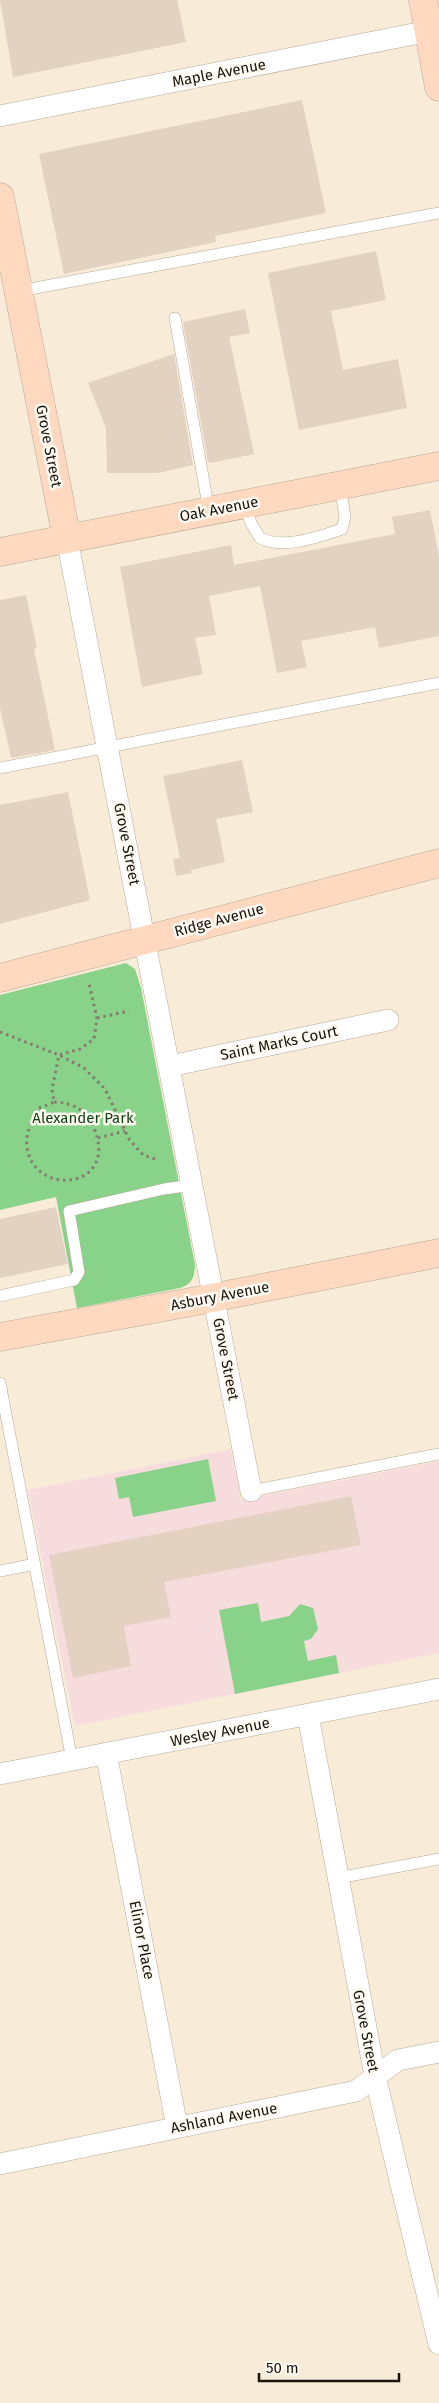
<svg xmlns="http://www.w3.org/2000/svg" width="439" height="2403" font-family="'Fira Sans',sans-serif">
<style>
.industrial{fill:#f7dcde}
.green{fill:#89d289}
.building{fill:#e3d2c2}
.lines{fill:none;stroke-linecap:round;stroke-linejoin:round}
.lane-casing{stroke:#b4a996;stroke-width:12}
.street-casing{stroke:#b4a996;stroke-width:22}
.secondary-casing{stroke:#b4a996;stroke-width:29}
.path{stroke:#837b6e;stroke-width:3;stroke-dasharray:2.5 4;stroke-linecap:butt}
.lane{stroke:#fff;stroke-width:11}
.street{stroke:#fff;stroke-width:21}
.secondary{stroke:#fed8bf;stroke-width:28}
.labels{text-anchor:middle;stroke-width:5;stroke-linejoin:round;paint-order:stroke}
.street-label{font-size:15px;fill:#18140d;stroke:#fffaf2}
.park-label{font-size:15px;fill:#0e4213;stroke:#fffaf2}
</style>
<rect width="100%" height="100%" fill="#f8ecd8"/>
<!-- industrial -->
<path class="industrial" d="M231,1449l10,51 198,-39v192l-364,73 -47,-236z"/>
<!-- green -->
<path class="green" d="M126,963l9,6 6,19 54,277c-1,13 -2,18 -15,23l-103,20 -21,-111 -56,13v-215z
M208,1459l8,42 -83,16 -4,-20 -10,2 -4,-21z
M258,1603l3,19 28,-6 11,-12 13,4 5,21 -7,10 -7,2 4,20 28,-6 3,18 -104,21 -16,-84z"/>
<!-- building -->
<path class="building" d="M0,0h177l9,42 -173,35z
M302,100l24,113 -111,23 1,6 -152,32 -25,-120z
M376,251l10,49 -55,11 12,59 55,-11 9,49 -108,22 -31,-157z
M245,309l5,24 -21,4 25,117 -43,9 -3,-1 -25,-140z
M174,354l19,111 -35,8h-51l-1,-45 -18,-45z
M430,510l9,46v80l-60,12 -4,-21 -74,14 6,26 -30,6 -17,-87 -51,10 7,39 -21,3 8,36 -61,13 -22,-120 111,-22 3,20 161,-31 -3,-17z
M26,595l11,53 -3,1 21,101 -44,8 -11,-50v-108z
M242,760l11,52 -37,7 9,43 -34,8 1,3 -16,3 -3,-17 7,-1 -17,-82z
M68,792l22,108 -90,24v-119z
M56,1207l12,57 -68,14v-59z
M351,1496l10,49 -197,37 7,35 -47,9 7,40 -58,12 -24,-123z"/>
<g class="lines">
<!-- lane casing -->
<g class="lane-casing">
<path id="lane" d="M19,291l420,-78
M175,318l34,193
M244,504l7,19 9,15c23,12 58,-1 82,-9l3,-12 -5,-32
M0,768l439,-85
M0,1296l74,-16 5,-8 -10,-61 95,-22 29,-4
M0,1383l72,377
M251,1491l188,-37
M0,1571l35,-7
M338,1878l101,-19"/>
</g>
<!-- street casing -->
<g class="street-casing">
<path id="street" d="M0,116l439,-87
M67,539l184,952
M170,1066l218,-46
M308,1715l67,361 64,268
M106,1753l71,374
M0,1774l439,-85
M0,2164l356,-73 42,-31 41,-8"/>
</g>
<!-- secondary casing -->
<g class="secondary-casing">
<path id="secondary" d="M423,0l16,87
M0,197l67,342
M0,552l439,-86
M0,978l439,-115
M0,1337l186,-34 253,-50"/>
</g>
<!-- path -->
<path class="path" d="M97,1018l32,-7
M0,1032l59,23 25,13 21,21 24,50 14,16 15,5
M54,1102c19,1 31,7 39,24 29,64 -61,72 -66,20 -2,-12 6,-26 10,-37l17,-7 -2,-13 7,-34 21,-6 14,-10 3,-21 -8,-34
M98,1138l27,-7"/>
<!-- lane -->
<use href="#lane" class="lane"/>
<!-- street -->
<use href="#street" class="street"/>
<!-- secondary -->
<use href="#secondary" class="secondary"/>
</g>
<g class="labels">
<!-- street labels -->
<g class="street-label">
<text transform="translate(219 73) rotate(-11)" y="5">Maple Avenue</text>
<text transform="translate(49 446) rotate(79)" y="5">Grove Street</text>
<text transform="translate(219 509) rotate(-11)" y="5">Oak Avenue</text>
<text transform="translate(127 844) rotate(79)" y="5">Grove Street</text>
<text transform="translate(219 920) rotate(-15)" y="5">Ridge Avenue</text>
<text transform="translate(279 1043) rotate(-12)" y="5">Saint Marks Court</text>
<text transform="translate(220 1296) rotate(-11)" y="5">Asbury Avenue</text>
<text transform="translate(226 1359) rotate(79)" y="5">Grove Street</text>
<text transform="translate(220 1732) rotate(-11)" y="5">Wesley Avenue</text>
<text transform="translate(142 1940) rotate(79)" y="5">Elinor Place</text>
<text transform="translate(366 2031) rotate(79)" y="5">Grove Street</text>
<text transform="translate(224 2118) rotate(-11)" y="5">Ashland Avenue</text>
</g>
<!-- park labels -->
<g class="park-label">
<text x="83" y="1123">Alexander Park</text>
</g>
</g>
<!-- scale -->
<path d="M259 2373v8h140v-8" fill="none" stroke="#18140d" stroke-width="2.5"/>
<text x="266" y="2373" font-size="15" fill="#18140d" stroke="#fffaf2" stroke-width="4" paint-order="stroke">50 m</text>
</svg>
